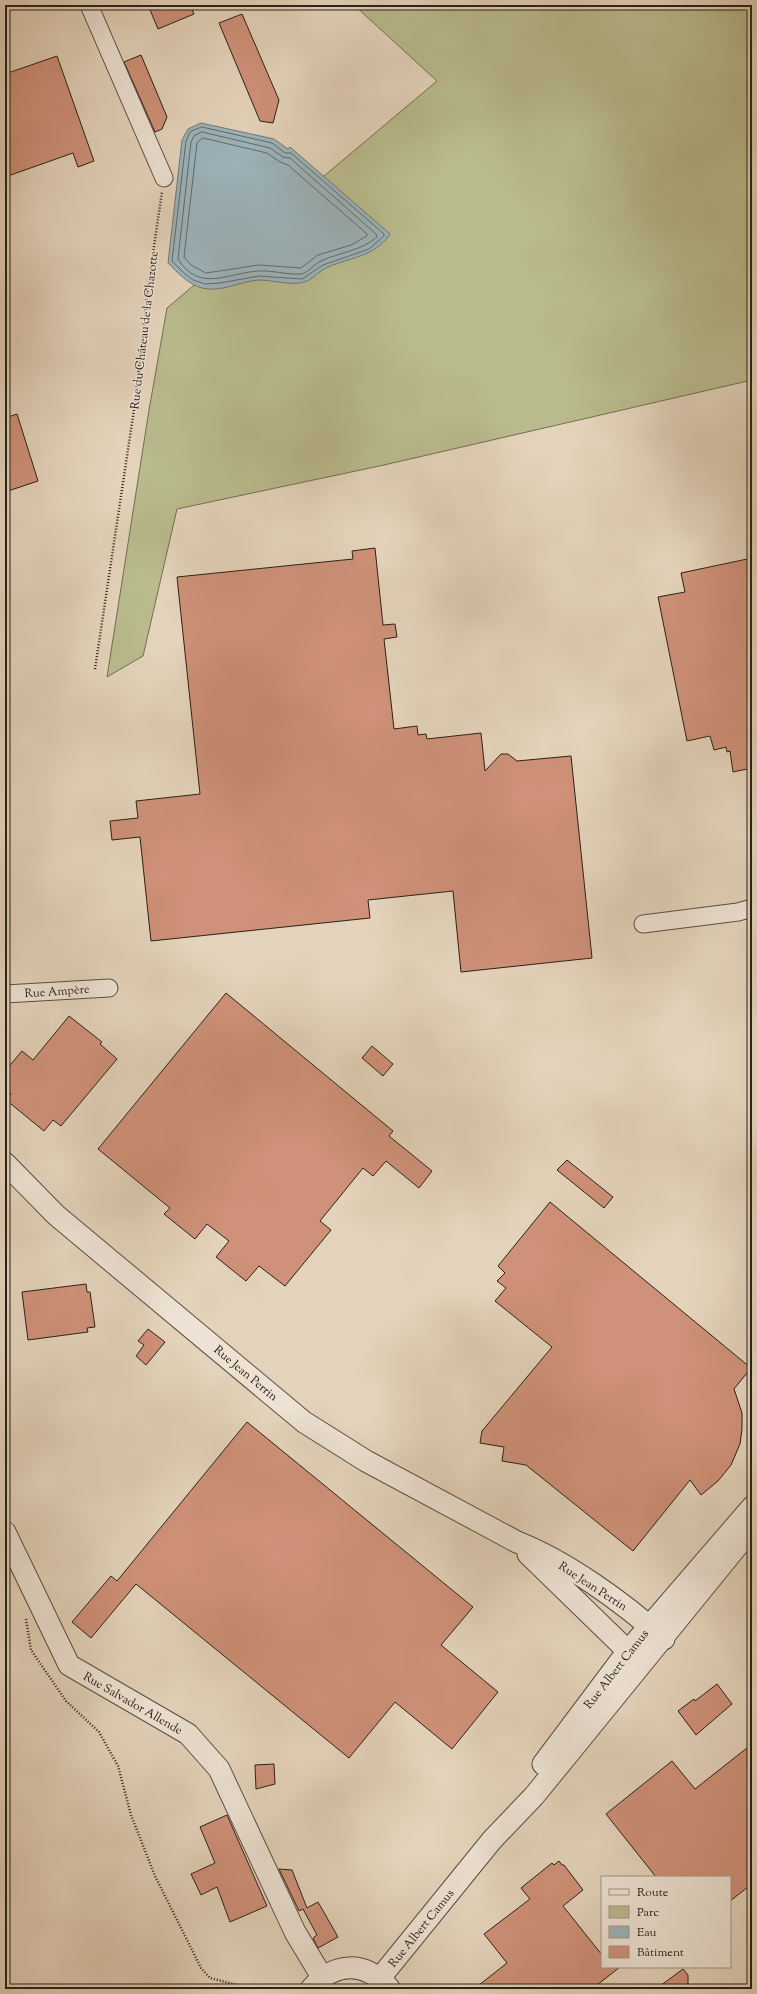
<svg xmlns="http://www.w3.org/2000/svg" width="757" height="1994" font-family="'Sorts Mill Goudy',serif">
<style>
.green{fill:#b9bb8d;stroke:#716e52}
.water{fill:#9cb4bc;stroke:#6e797a}
.lines{fill:none;stroke-linecap:round;stroke-linejoin:round}
.shore{stroke:#626a6a;stroke-width:1}
.building{fill:#cf9179;stroke:#292117}
.minor-casing{stroke:#584e40;stroke-width:19}
.tertiary-casing{stroke:#584e40;stroke-width:23}
.path{stroke:#292117;stroke-width:2.5;stroke-dasharray:1 2;stroke-linecap:butt}
.minor{stroke:#ede2d3;stroke-width:17}
.tertiary{stroke:#ede2d3;stroke-width:21}
.labels{text-anchor:middle;stroke-width:3;stroke-linejoin:round;paint-order:stroke}
.street-label{font-size:12px;fill:#292117;stroke:#ede2d3}
</style>
<rect width="100%" height="100%" fill="#e4d3bb"/>
<filter id="stains"><feTurbulence type="fractalNoise" baseFrequency=".005" numOctaves="4"/><feColorMatrix values="0 0 0 0 .2 0 0 0 0 .09 0 0 0 0 .02 0 0 0 .5 -.17"/></filter>
<radialGradient id="worn" r=".72"><stop offset=".6" stop-color="#630" stop-opacity="0"/><stop offset="1" stop-color="#630" stop-opacity=".3"/></radialGradient>
<!-- green -->
<path class="green" d="M354,5h398v375l-368,85 -207,44 -34,147 -36,21 42,-267 18,-102 270,-227z"/>
<!-- water -->
<path class="water" d="M201,123l73,16 14,10 2,-2 100,87c-16,24 -42,23 -66,35 -7,4 -12,11 -20,13 -12,4 -32,-2 -45,-2 -18,1 -39,13 -57,8 -14,-4 -24,-15 -34,-25l14,-123 6,-11z"/>
<g class="lines">
<!-- shore -->
<path class="shore" d="M202,127l70,16 13,10h6l93,81v2l-15,13 -46,16 -21,14 -43,-3 -39,7 -15,1 -12,-4 -9,-7 -12,-12 14,-120 4,-9z
M202,132l68,16 13,9 7,1 86,76 1,3c-16,14 -37,15 -56,24 -7,3 -13,12 -20,13 -14,1 -29,-4 -43,-3 -30,2 -59,22 -80,-12l13,-117 3,-6z
M203,138l64,15 13,9 8,3 79,69v2l-16,9 -33,10 -17,13 -42,-3 -53,8 -15,-8 -7,-8 13,-114z"/>
</g>
<!-- building -->
<path class="building" d="M148,5h42l4,9 -36,15z
M242,14l37,86 -6,23 -13,-2 -41,-98z
M141,55l26,62 -5,12 -7,3 -31,-70z
M57,56l37,105 -16,6 -5,-14 -68,24v-103z
M17,414l21,67 -33,11v-74z
M375,548l8,77 12,-1 2,13 -13,2 10,90 23,-3 1,9 8,-1 1,5 54,-6 4,38 16,-17h7l9,7 54,-5 21,202 -131,14 -8,-81 -85,9 2,18 -219,23 -11,-104 -28,3 -2,-19 28,-3 -2,-17 64,-7 -23,-217 176,-18 -1,-8z
M752,558v210l-19,4 -3,-21 -3,1 -1,-5 -12,3 -4,-14 -23,5 -29,-144 27,-5 -4,-19z
M226,993l167,138 -4,5 43,35 -13,17 -33,-27 -13,15 -10,-8 -43,53 11,9 -46,56 -26,-20 -13,15 -30,-24 13,-16 -22,-17 -12,15 -31,-25 6,-6 -72,-59z
M69,1016l33,26 -2,2 17,15 -56,67 -8,-6 -9,11 -38,-31 5,-6 -6,-5v-18l17,-20 11,9z
M372,1046l21,18 -10,12 -21,-18z
M567,1160l46,37 -9,11 -47,-38z
M550,1202l201,166 -17,21 8,24v16l-2,15 -9,21 -13,16 -17,14 -11,-15 -57,71 -107,-86 -24,-4 2,-14 -24,-4 2,-12 70,-84 -57,-46 11,-13 -9,-7 8,-8 -7,-7z
M86,1284l1,8h3l5,35 -8,1 1,4 -60,8 -6,-48z
M148,1329l17,13 -19,23 -10,-9 8,-11 -6,-4z
M247,1422l226,185 -32,38 57,47 -46,57 -57,-47 -46,56 -213,-174 -45,54 -19,-16 39,-46 6,5z
M717,1684l15,20 -36,31 -18,-24 16,-12 1,2z
M752,1744v140l-22,17v-24h-74l-50,-63 66,-53 23,28z
M274,1764l1,20 -19,5 -1,-24z
M227,1815l40,91 -37,16 -13,-35 -16,8 -10,-21 24,-11 -15,-36z
M559,1861l3,4h2l19,25 -20,16 39,49v12h18l-28,22h-118l33,-26 -23,-29 46,-35 -9,-11 31,-25 2,2z
M279,1869l13,1 15,38 11,-6 20,35 -20,11 -5,-10 4,-3 -14,-26 -4,2z
M683,1969l5,6v14h-32z"/>
<g class="lines">
<!-- minor casing -->
<g class="minor-casing">
<path id="minor" d="M89,5l75,173
M643,924l95,-12 14,-4
M5,994l104,-6"/>
</g>
<!-- tertiary casing -->
<g class="tertiary-casing">
<path id="tertiary" d="M5,1163l51,52 248,207 62,39 151,81c49,19 107,61 147,97
M5,1532l64,133 119,69 31,35 76,163 27,45
M528,1554l110,107
M543,1764l84,-112 125,-145
M380,1978l112,-138 42,-44 40,-49 178,-219
M311,1989c24,-28 54,-28 78,-1"/>
</g>
<!-- path -->
<path class="path" d="M95,669l40,-266 13,-116 14,-95
M26,1619l5,31 35,51 33,31 19,34 13,49 24,61 46,92 9,10 42,11"/>
<!-- minor -->
<use href="#minor" class="minor"/>
<!-- tertiary -->
<use href="#tertiary" class="tertiary"/>
</g>
<g class="labels">
<!-- street labels -->
<g class="street-label">
<text transform="translate(144 330) rotate(-83)" y="4">Rue du Château de la Chazotte</text>
<text transform="translate(57 991) rotate(-4)" y="4">Rue Ampère</text>
<text transform="translate(246 1373) rotate(40)" y="4">Rue Jean Perrin</text>
<text transform="translate(593 1586) rotate(33)" y="4">Rue Jean Perrin</text>
<text transform="translate(616 1669) rotate(-52)" y="4">Rue Albert Camus</text>
<text transform="translate(133 1703) rotate(30)" y="4">Rue Salvador Allende</text>
<text transform="translate(421 1928) rotate(-51)" y="4">Rue Albert Camus</text>
</g>
</g>
<!-- margin -->
<rect width="757" height="1994" fill="none" stroke="#e4d3bb" stroke-width="20"/>
<rect x="6" y="6" width="745" height="1982" fill="none" stroke="#292117" stroke-width="2"/>
<rect x="10" y="10" width="737" height="1974" fill="none" stroke="#292117"/>
<!-- legend -->
<rect x="601" y="1876" width="130" height="92" fill="#ede2d3" stroke="#9f9588"/>
<rect x="609" y="1889" width="20" height="6" fill="#ede2d3" stroke="#9f9588"/>
<text x="637" y="1896" font-size="12" fill="#292117">Route</text>
<rect x="609" y="1906" width="20" height="12" fill="#b9bb8d" stroke="#9f9588"/>
<text x="637" y="1916" font-size="12" fill="#292117">Parc</text>
<rect x="609" y="1926" width="20" height="12" fill="#9cb4bc" stroke="#9f9588"/>
<text x="637" y="1936" font-size="12" fill="#292117">Eau</text>
<rect x="609" y="1946" width="20" height="12" fill="#cf9179" stroke="#9f9588"/>
<text x="637" y="1956" font-size="12" fill="#292117">Bâtiment</text>
<rect width="100%" height="100%" filter="url(#stains)"/>
<rect width="100%" height="100%" fill="url(#worn)"/>
</svg>
